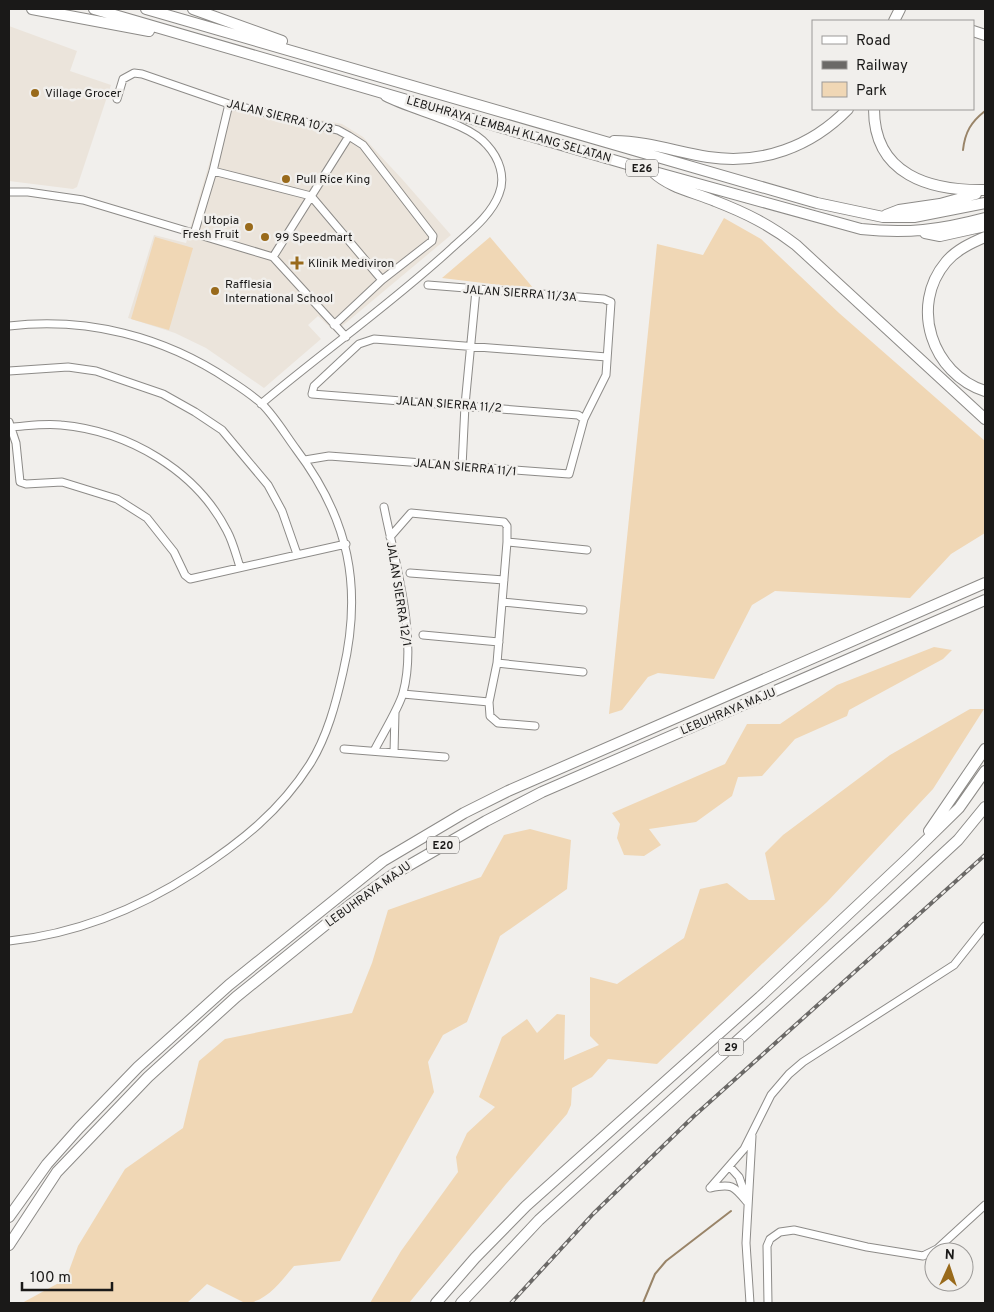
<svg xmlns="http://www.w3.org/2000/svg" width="994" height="1312" font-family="Overpass,sans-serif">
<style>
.built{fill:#ebe4db}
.green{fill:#f0d7b5}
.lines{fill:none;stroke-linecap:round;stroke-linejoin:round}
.stream{stroke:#998468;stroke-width:2}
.minor-casing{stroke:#8d8b88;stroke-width:9}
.highway-casing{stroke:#8d8b88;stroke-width:12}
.minor{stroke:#fff;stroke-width:7}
.highway{stroke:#fff;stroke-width:10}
.rail-casing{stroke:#6b6967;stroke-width:4}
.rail{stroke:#f1efec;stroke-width:2;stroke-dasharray:5.5;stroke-linecap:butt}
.poi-dot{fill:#996a1b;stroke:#f1efec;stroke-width:2}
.labels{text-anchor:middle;stroke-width:5;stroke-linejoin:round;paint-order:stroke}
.shield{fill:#f1efec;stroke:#5a5958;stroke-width:1}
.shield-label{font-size:11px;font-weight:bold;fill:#1a1918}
.poi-label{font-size:12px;fill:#1a1918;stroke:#f1efec;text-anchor:start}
.street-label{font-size:12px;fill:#1a1918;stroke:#f1efec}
</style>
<rect width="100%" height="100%" fill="#f1efec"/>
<!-- built -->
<path class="built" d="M9,26l68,25 -7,20 41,14 -34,102 -4,2 -64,-8z
M227,102l115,22 21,13 39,42 49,56 -116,97 -17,-16 -10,9 13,14 -57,49 -58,-40 -31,-15 -47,-15 26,-83 32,8z"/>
<!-- green -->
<path class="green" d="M724,218l37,21 78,74 146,128v92l-34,21 -41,44 -135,-7 -23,14 -38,74 -56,-6 -10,4 -26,33 -13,4 48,-470 46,11z
M155,237l38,11 -24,82 -38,-11z
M490,237l44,52 -92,-11z
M934,647l18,3 -9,9 -94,51 -2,6 -52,23 -33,37 -24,1 -6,19 -36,26 -47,7 12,16 -17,11 -20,-1 -7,-17 3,-14 -8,-11 113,-49 22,-40h33l57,-39z
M970,709h14l-51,80 -106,113 -170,162 -49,-5 -16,18 -20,11 -1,17 -4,9 -61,70 -97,119h-39l31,-52 57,-79 -2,-15 11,-24 28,-26 -16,-10 23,-60 25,-18 10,14 20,-19 8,1 -1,45 35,-15 -9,-9v-59l27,7 67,-46 16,-49 27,-6 22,17h26l-10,-47 18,-18 107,-80z
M530,829l41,11 -4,49 -67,47 -33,86 -24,13 -15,27 6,30 -94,169 -46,5c-12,14 -28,37 -49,37l-38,-19 -20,19h-165l44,-24 12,-33 47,-77 58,-41 16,-67 26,-22 127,-26 20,-50 16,-53 93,-33 23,-42z"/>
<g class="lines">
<!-- stream -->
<path class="stream" d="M963,150c2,-18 8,-28 22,-39
M643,1303l12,-29 11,-13 65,-50"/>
<!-- minor casing -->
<g class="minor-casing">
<path id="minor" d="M117,99l6,-20 11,-6 8,1 87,30 109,26 11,6 14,9 70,91 -1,5 -50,39 -48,45
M213,171l98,25 71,84
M9,192h19l55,8 190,57 73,80
M194,234l19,-63 16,-67
M273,257l76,-121
M9,326c78,-9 154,10 220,54 11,7 23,15 33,24 13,13 23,30 34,45 53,70 67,138 47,223 -7,31 -16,65 -33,92 -30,47 -69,78 -115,108 -57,37 -119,62 -186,69
M9,371l59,-4 28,4 67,23 32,18 27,18 46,55 14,26 15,43
M261,404c63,-53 130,-100 191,-156 16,-15 39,-32 47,-54 7,-17 0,-36 -12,-49 -19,-23 -74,-33 -102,-48
M584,419l-6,-4 -266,-21 2,-8 45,-42 15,-5 233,18
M9,422l7,21 4,39 6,2 36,-2 55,17 30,19 27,34 11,23 5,4 156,-35
M11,427c16,-1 34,-4 50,-2 67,6 135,45 166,106 6,11 9,24 13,36
M305,460l24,-4 240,18 15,-55 22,-44 5,-73 -7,-3 -176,-14
M462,467l3,-62 11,-115
M390,537l21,-24 93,9 3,4v16l-10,121 -8,39 1,14 8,7 37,3
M507,542l80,8
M410,573l94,7
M502,602l81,8
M423,635l76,7
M497,663l86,9
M403,694l86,8
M344,749l101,8
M374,751c8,-16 25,-43 29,-58 15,-55 -8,-131 -19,-186
M394,753l1,-41
M730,1167l9,10 7,20
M710,1188l34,-39 27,-54 18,-21 14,-12 151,-97 31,-39
M710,1188c22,-5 24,-2 37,14
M750,1303l-4,-60 6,-107
M768,1303l-1,-57 3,-7 10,-7 14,-2 73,17 56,9 14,-7 48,-44"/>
</g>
<!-- highway casing -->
<g class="highway-casing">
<path id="highway" d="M32,9l117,22
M94,9l557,162 210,58c46,5 79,1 124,-11
M146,9l671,194 66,14h31l71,-14
M193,9l89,32
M894,21l6,-12
M973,31l12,4
M874,109c0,66 56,82 111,81
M614,141c32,0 63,11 94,16 54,8 103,-10 140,-48
M653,172c17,16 41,20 62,29 31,12 55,24 81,44l189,174
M886,215l13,-5 41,-6 36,-10
M925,233l15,3 45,-10
M985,237c-14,6 -29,13 -39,25 -37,44 -14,112 39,129
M929,831l56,-82
M9,1217l38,-53 32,-36 59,-61 91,-82 154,-124 81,-48 44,-22 477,-208
M9,1245l48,-73 91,-95 88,-80 114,-92 44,-31 92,-53 56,-29 443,-192
M436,1303l39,-45 51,-52 234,-209 149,-140 50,-49 26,-37
M461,1303l78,-83 353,-319 66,-61 27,-33"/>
</g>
<!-- minor -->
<use href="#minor" class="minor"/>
<!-- highway -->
<use href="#highway" class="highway"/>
<!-- rail casing -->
<g class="rail-casing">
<path id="rail" d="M511,1303l82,-89 101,-98 291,-261"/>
</g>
<!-- rail -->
<use href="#rail" class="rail"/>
</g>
<!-- markers -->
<g class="poi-dot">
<circle cx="35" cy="93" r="5"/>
<circle cx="286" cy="179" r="5"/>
<circle cx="249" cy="227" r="5"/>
<circle cx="265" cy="237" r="5"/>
<path d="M294.5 255.5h5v5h5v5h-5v5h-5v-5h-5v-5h5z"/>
<circle cx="215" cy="291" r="5"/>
</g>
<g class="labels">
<!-- shield labels -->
<g class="shield">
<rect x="626" y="159.5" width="32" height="17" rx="4"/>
<rect x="427" y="836.5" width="32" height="17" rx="4"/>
<rect x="718.5" y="1038.5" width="25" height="17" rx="4"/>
</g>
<g class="shield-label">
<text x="642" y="172">E26</text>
<text x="443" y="849">E20</text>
<text x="731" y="1051">29</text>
</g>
<!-- poi labels -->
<g class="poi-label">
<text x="45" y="97">Village Grocer</text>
<text x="296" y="183">Pull Rice King</text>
<text x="239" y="224" text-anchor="end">Utopia<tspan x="239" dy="14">Fresh Fruit</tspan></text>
<text x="275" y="241">99 Speedmart</text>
<text x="308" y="267">Klinik Mediviron</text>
<text x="225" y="288">Rafflesia<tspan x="225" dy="14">International School</tspan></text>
</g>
<!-- street labels -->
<g class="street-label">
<text transform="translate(280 116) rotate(14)" y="4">JALAN SIERRA 10/3</text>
<text transform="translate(509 129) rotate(16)" y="4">LEBUHRAYA LEMBAH KLANG SELATAN</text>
<text transform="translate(520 293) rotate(4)" y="4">JALAN SIERRA 11/3A</text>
<text transform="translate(449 404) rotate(4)" y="4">JALAN SIERRA 11/2</text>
<text transform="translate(465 467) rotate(5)" y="4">JALAN SIERRA 11/1</text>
<text transform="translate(399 594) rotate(81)" y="4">JALAN SIERRA 12/1</text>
<text transform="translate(728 711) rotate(-23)" y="4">LEBUHRAYA MAJU</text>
<text transform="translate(368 894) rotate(-36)" y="4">LEBUHRAYA MAJU</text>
</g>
</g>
<!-- border -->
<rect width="994" height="1312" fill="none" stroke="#1a1918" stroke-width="20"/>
<!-- legend -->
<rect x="812" y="20" width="162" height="90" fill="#f1efec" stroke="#9b9997"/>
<rect x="822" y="36" width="25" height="8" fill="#ffffff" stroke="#9b9997"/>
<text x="856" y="45" font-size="15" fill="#1a1918">Road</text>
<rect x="822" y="61" width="25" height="8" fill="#6b6967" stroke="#9b9997"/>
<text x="856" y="70" font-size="15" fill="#1a1918">Railway</text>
<rect x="822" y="82" width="25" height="15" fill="#f0d7b5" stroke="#9b9997"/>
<text x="856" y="95" font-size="15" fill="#1a1918">Park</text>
<!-- north arrow -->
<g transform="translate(949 1267) rotate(3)"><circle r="24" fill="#f1efec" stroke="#9b9997"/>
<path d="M0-4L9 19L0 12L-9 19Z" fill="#996a1b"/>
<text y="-8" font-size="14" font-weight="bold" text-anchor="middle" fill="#1a1918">N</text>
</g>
<!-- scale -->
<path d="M22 1282v8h90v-8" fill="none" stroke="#1a1918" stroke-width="2.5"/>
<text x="30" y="1282" font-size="15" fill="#1a1918" stroke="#f1efec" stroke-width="4" paint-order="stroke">100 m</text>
</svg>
